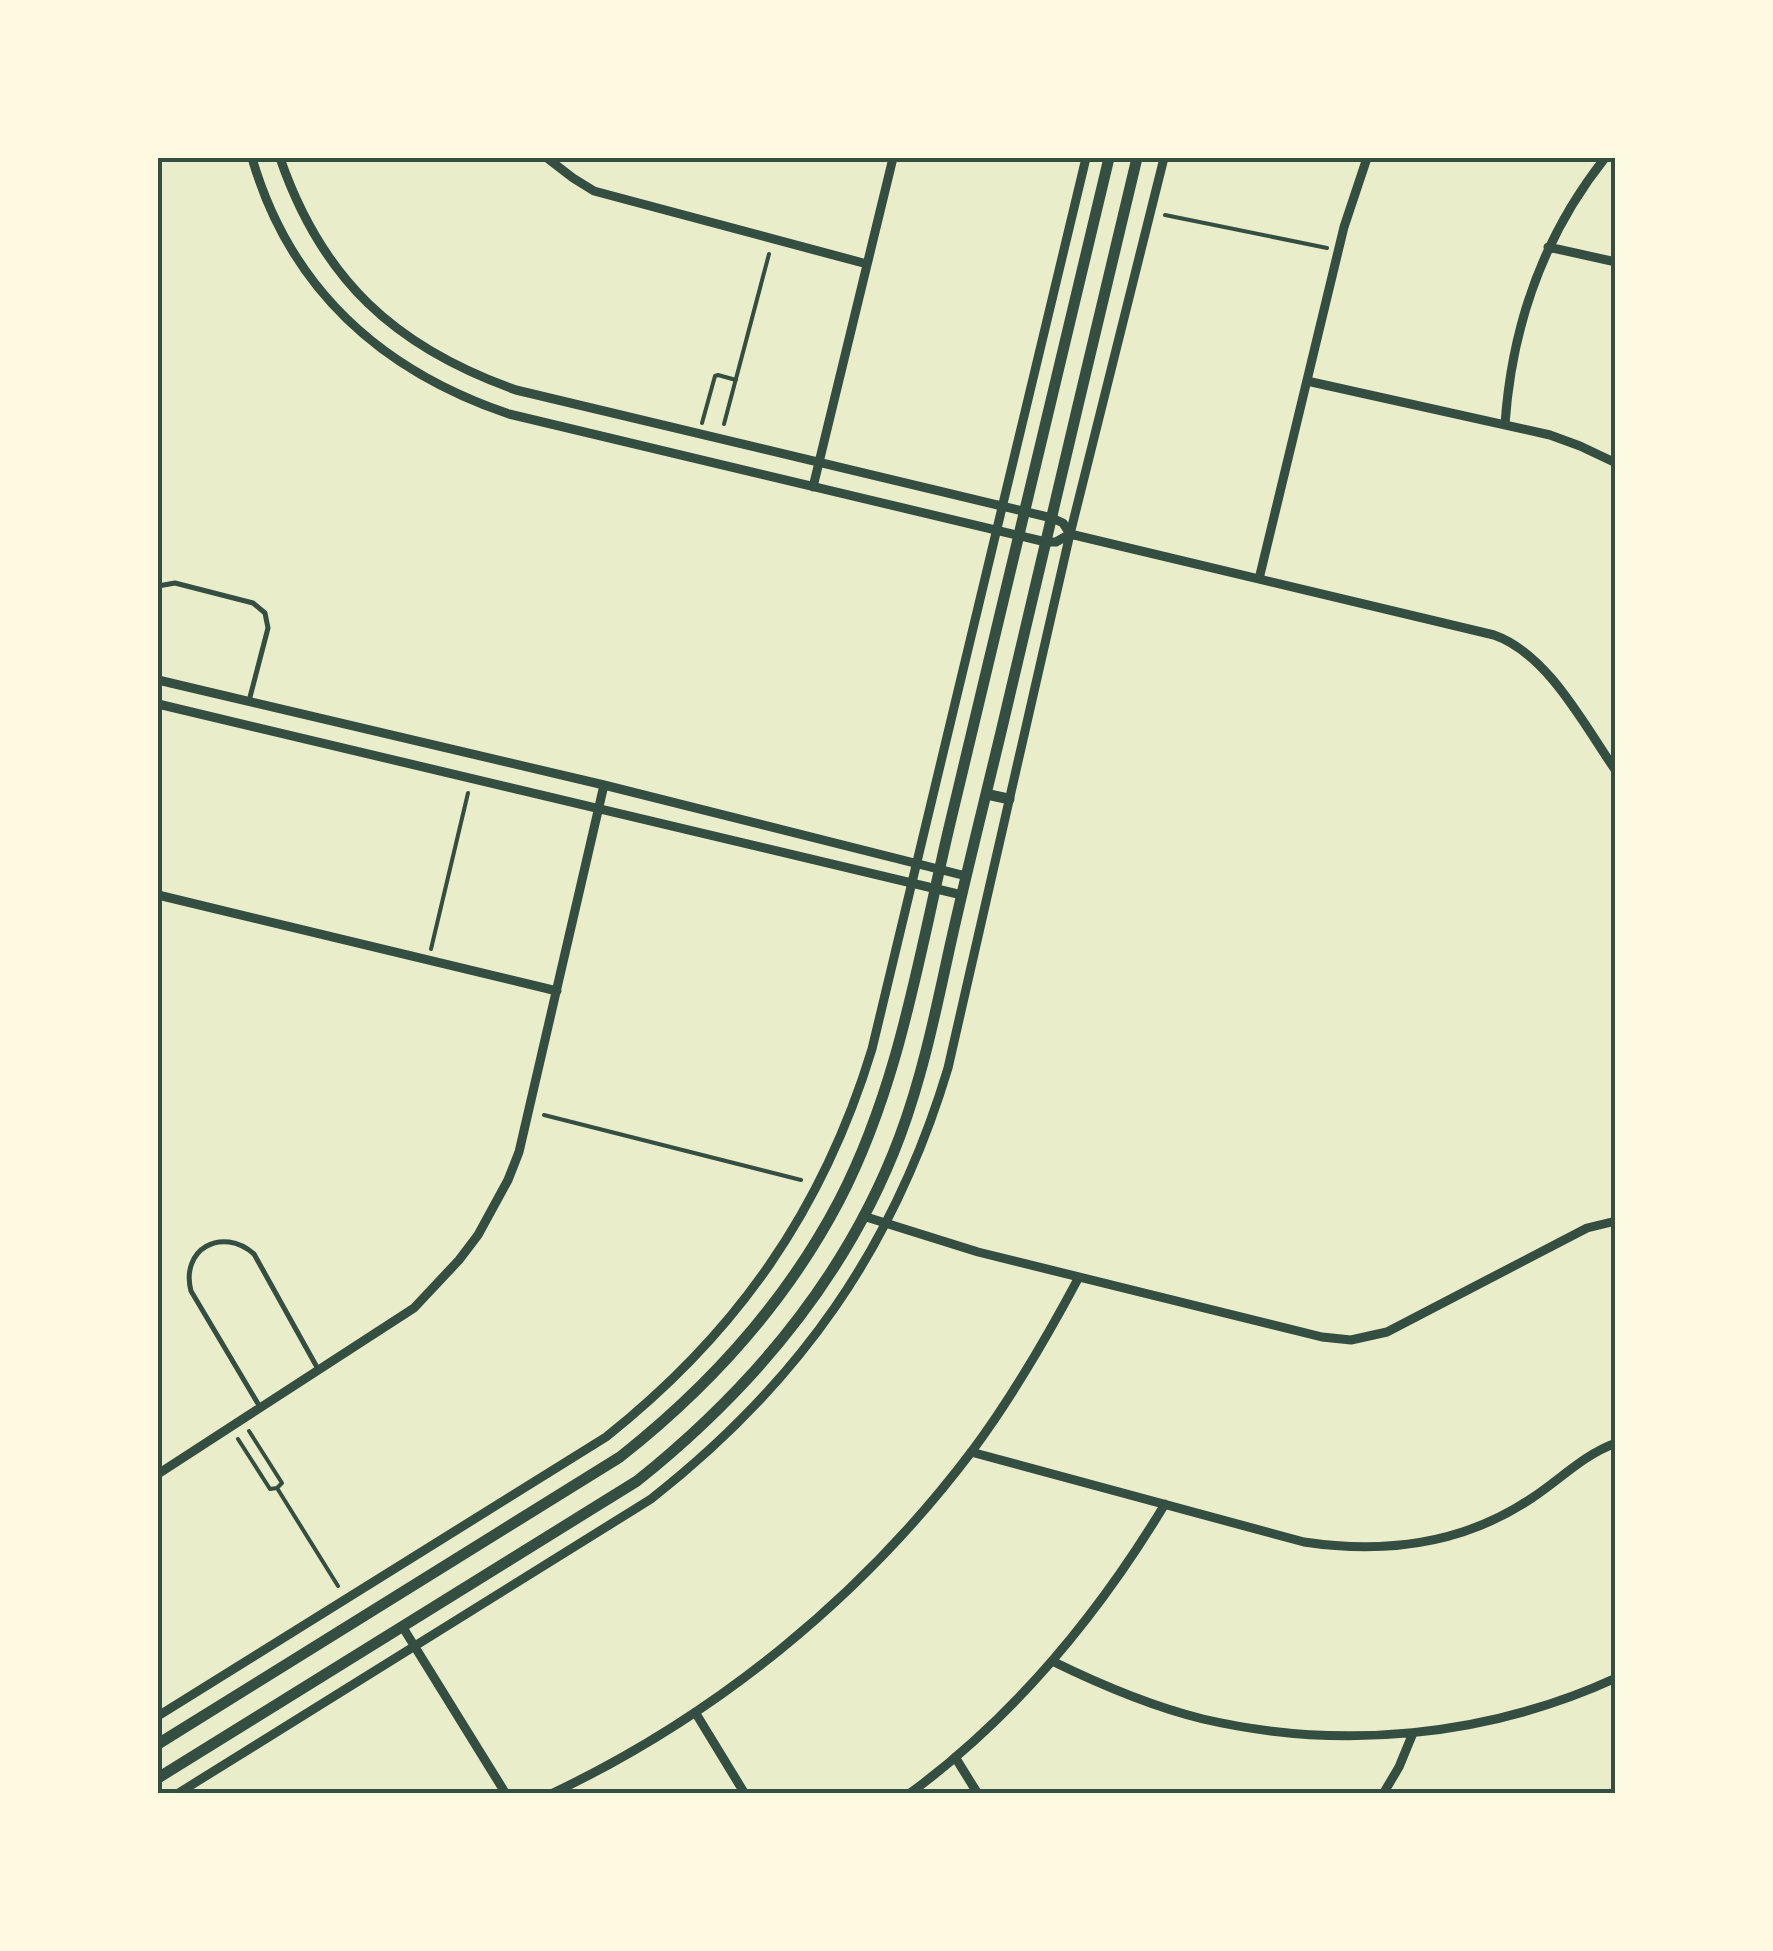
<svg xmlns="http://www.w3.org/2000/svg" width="1773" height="1951" font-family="Jost,sans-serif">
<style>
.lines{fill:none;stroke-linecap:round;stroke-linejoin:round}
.path{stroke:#344e41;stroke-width:4}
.service{stroke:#344e41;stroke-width:5}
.minor{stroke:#344e41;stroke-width:9}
.tertiary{stroke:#344e41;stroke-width:11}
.neatline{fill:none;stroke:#344e41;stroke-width:4}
</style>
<rect width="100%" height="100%" fill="#e9edc9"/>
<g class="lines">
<!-- path -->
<path class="path" d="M1165,215l162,33
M702,423l13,-47 3,-1 18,5
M724,424l45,-170
M431,949l37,-156
M544,1115l257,65
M238,1439l32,50 7,-1 5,-5 -33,-52
M277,1488l61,98"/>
<!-- service -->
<path class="service" d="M158,586l17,-3 78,20 12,10 3,15 -19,73
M260,1407l-69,-116c-11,-42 31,-65 63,-37l64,115"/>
<!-- minor -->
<path class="minor" d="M252,158c38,131 130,213 257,256l537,128h10l14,-8
M280,158c42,122 115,189 236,232l536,128 11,5 7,11 424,101c54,19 90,90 122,136
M547,158l26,20 21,13 273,73
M1548,247l68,15
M1307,381l243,54 30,11 36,17
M1505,424c7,-99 38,-188 100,-266
M813,487l80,-329
M1259,579l85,-352 23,-69
M158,680l446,105 362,91
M158,704l804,191
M158,895l399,96
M863,1216l115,36 344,85 29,3 36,-8 200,-104 29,-7
M971,1452l333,90c80,12 160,2 228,-44 29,-19 51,-43 84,-55
M158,1474l256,-166 45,-48 19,-25 30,-55 11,-28 85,-367
M402,1626l104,168
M1052,1661c49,24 98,45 151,58 138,32 284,18 413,-41
M695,1712l50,82
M158,1716l448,-279c131,-104 217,-227 266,-388l214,-891
M955,1757l23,37
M177,1794l474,-295c148,-116 243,-251 297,-431l122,-534 94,-376
M551,1794c165,-78 311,-197 421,-343 41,-55 75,-114 107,-174
M909,1794c105,-77 189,-179 256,-290
M1383,1794l16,-27 14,-34"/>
<!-- tertiary -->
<path class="tertiary" d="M986,794l23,5
M158,1744l462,-287c90,-71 166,-155 219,-256 63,-121 82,-259 114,-390 52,-218 104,-436 156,-653
M158,1778l479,-297c115,-92 211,-206 263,-345 23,-62 36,-126 50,-190 16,-72 34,-143 51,-214 45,-191 90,-383 136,-574"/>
</g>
<!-- border -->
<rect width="1773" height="1951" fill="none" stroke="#fefae0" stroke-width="320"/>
<rect x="160" y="160" width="1453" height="1631" class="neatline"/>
</svg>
